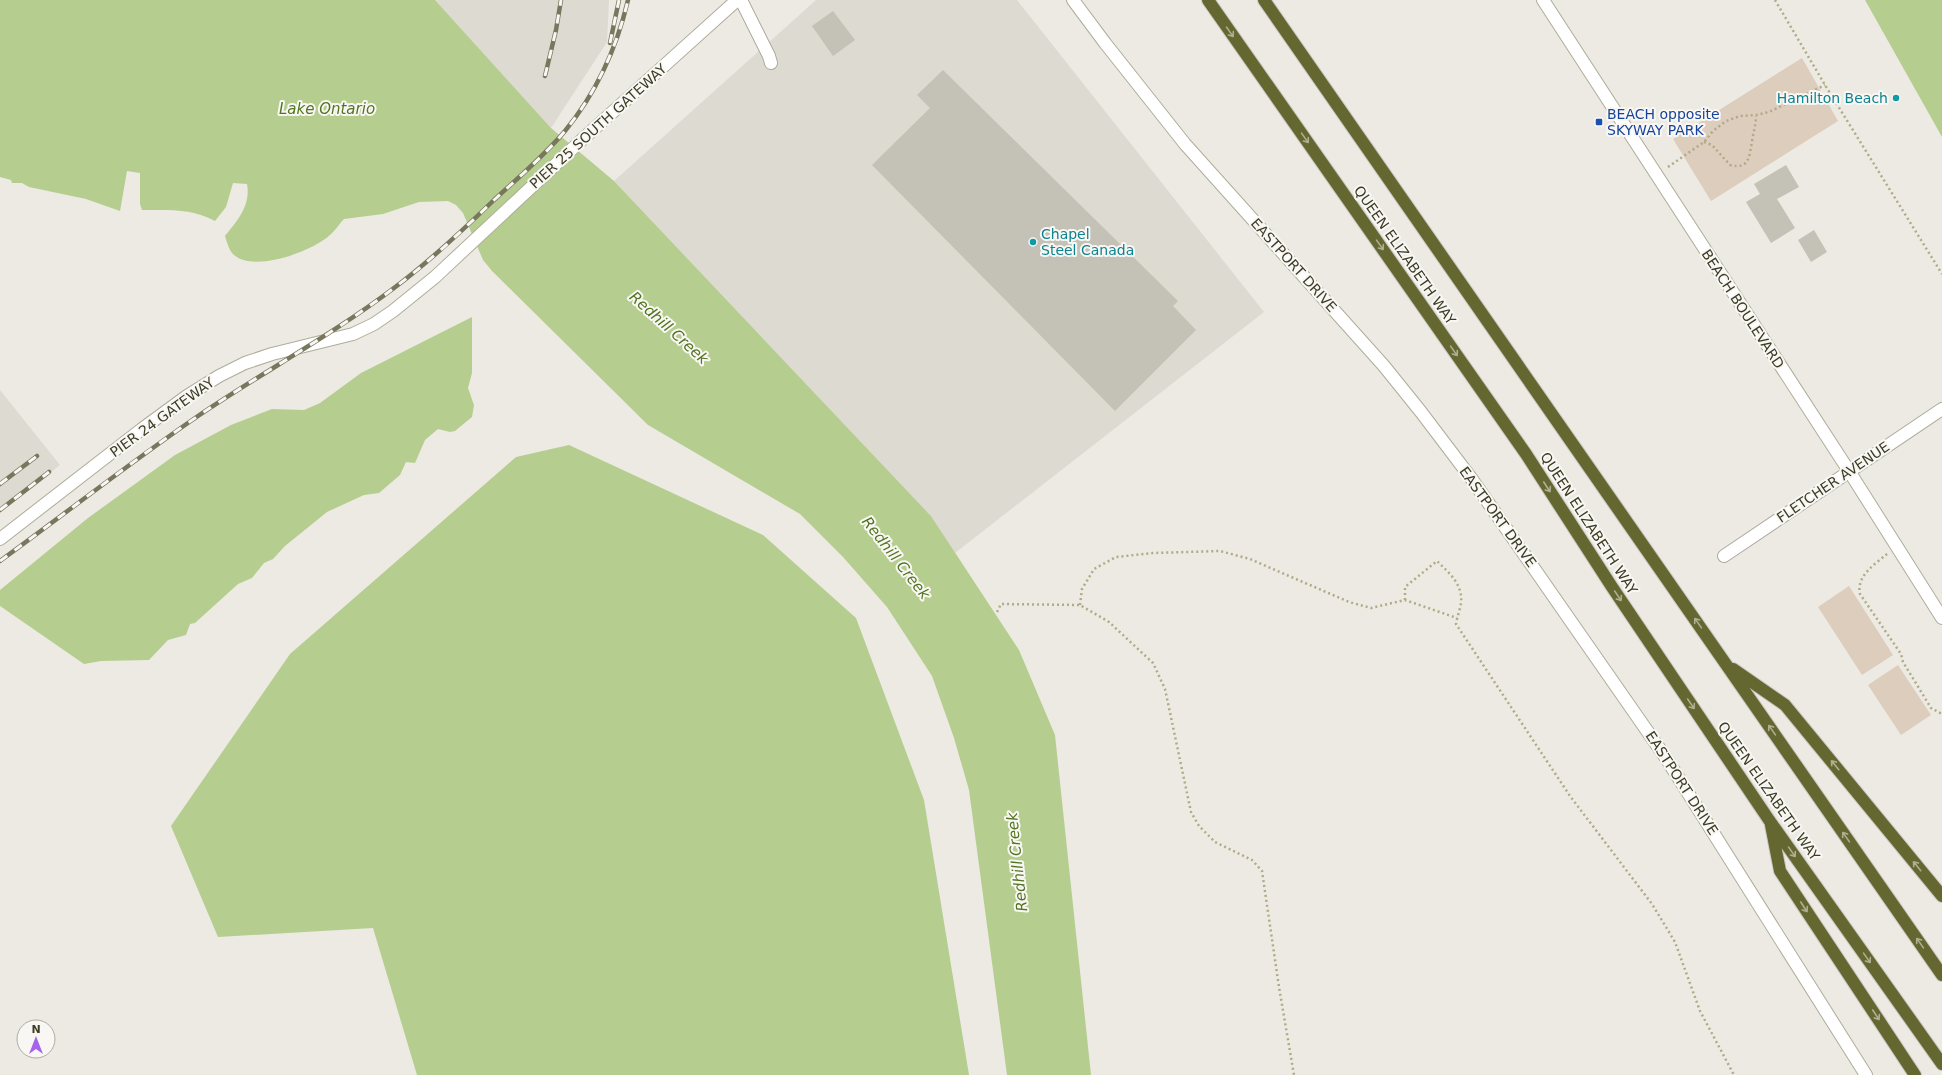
<svg xmlns="http://www.w3.org/2000/svg" width="1942" height="1075" font-family="'DejaVu Sans',sans-serif">
<style>
.built{fill:#dcdad1}
.green{fill:#dccdbd}
.water{fill:#b5ce8f}
.building{fill:#c4c1b6}
.lines{fill:none;stroke-linecap:round;stroke-linejoin:round}
.street-casing{stroke:#adab9e;stroke-width:14}
.secondary-casing{stroke:#aead9a;stroke-width:14}
.highway-casing{stroke:#c8c8c2;stroke-width:14}
.path{stroke:#aeab86;stroke-width:2.5;stroke-dasharray:2 3;stroke-linecap:butt}
.street{stroke:#fff;stroke-width:12}
.secondary{stroke:#fff;stroke-width:12}
.highway{stroke:#656731;stroke-width:12}
.rail-casing{stroke:#78775e;stroke-width:4.5}
.rail{stroke:#f9f7f4;stroke-width:3;stroke-dasharray:9;stroke-linecap:butt}
.oneway{stroke:#afaf92}
.culture-dot{fill:#0f9aa8;stroke:#f9f7f4;stroke-width:1.5}
.transit-dot{fill:#1a4fb4;stroke:#f9f7f4;stroke-width:1.5}
.labels{text-anchor:middle;stroke-width:4;stroke-linejoin:round;paint-order:stroke}
.culture-label{font-size:14px;fill:#0d838f;stroke:#f9f7f4;text-anchor:end}
.transit-label{font-size:14px;fill:#164399;stroke:#f9f7f4;text-anchor:start}
.street-label{font-size:14px;fill:#3c3c24;stroke:#f9f7f4}
.water-label{font-size:15px;font-style:italic;fill:#537521;stroke:#f9f7f4}
</style>
<rect width="100%" height="100%" fill="#eceae3"/>
<!-- built -->
<path class="built" d="M435,0h174l-2,42 -56,86z
M816,0h201l247,312 -309,241 -24,-37 -317,-335z
M0,390l60,75 -60,46z"/>
<!-- green -->
<path class="green" d="M1802,58l36,63 -127,80 -38,-62z
M1849,586l44,69 -31,20 -44,-68z
M1898,665l33,50 -30,20 -33,-50z"/>
<!-- water -->
<path class="water" d="M0,0h435l116,128 63,53 317,335 88,134 36,85 36,340h-84l-38,-285 -15,-52 -22,-62 -45,-69 -44,-50 -43,-43 -152,-89 -156,-154 -9,-11 -20,-47 -7,-8 -8,-4 -29,1 -36,12 -39,5c-5,5 -9,12 -14,16 -17,16 -76,38 -96,20 -5,-4 -7,-13 -9,-19 12,-15 26,-30 22,-52l-14,-1 -7,24 -11,14c-23,-13 -48,-11 -73,-11l-2,-6v-31l-13,-2 -7,40 -34,-12 -57,-12 -7,-4h-10l-1,-3 -11,-3z
M1865,0h77v137z
M472,317v56l-4,15 6,17 -2,12 -17,14 -5,1 -12,-3 -13,11 -10,23 -9,-1 -6,13 -21,18 -15,2 -37,17 -42,34 -12,13 -9,4 -12,15 -14,6 -43,39 -5,1 -4,11 -18,5 -19,20 -48,1 -17,3 -84,-58v-16l88,-72 87,-63 56,-30 41,-16 32,1 16,-7 41,-30z
M569,445l194,90 93,83 68,182 45,275h-552l-44,-147 -155,9 -47,-111 119,-172 226,-197z"/>
<!-- building -->
<path class="building" d="M833,11l22,29 -22,16 -21,-30z
M943,70l235,231 -5,5 23,24 -81,81 -243,-246 58,-57 -13,-13z
M1786,165l13,22 -22,12 18,29 -24,15 -25,-41 14,-8 -6,-10z
M1814,230l13,22 -16,10 -13,-22z"/>
<g class="lines">
<!-- street casing -->
<g class="street-casing">
<path id="street" d="M741,0l28,56 2,7
M1724,556l218,-147"/>
</g>
<!-- secondary casing -->
<g class="secondary-casing">
<path id="secondary" d="M1073,0l32,43 80,101 199,222 37,46 50,66 195,280 200,317
M1543,0l306,471 93,147
M0,539l142,-110 45,-33 32,-20 26,-13 27,-9 81,-20 21,-10 19,-13 42,-34 151,-141 151,-136"/>
</g>
<!-- highway casing -->
<g class="highway-casing">
<path id="highway" d="M1208,0l318,454 86,133 157,233 173,244
M1264,0l678,975
M1733,669l52,36 157,191
M1771,825l9,46 135,204"/>
</g>
<!-- path -->
<path class="path" d="M1775,0l50,85 117,189
M1704,142l8,3 18,20c20,5 19,-9 22,-23 1,-9 4,-17 4,-26
M1668,167l36,-25 9,-11 13,-10 14,-5 16,-1 13,-3 56,-27
M1887,554c-12,10 -31,22 -27,40l41,60 2,8 28,46 11,6
M1405,600v-13l32,-26c12,12 26,23 24,42 -1,7 -4,14 -5,21l114,172 82,108 23,38 25,69 34,64
M1080,605l2,-16 12,-20 22,-12 37,-4 67,-2 30,8 99,43 22,6 34,-8 52,18
M997,612l4,-8 79,1 29,17 44,41 12,26 26,123 8,14 16,16 37,18 10,11 17,116 15,88"/>
<!-- street -->
<use href="#street" class="street"/>
<!-- secondary -->
<use href="#secondary" class="secondary"/>
<!-- highway -->
<use href="#highway" class="highway"/>
<!-- rail casing -->
<g class="rail-casing">
<path id="rail" d="M610,43l9,-43
M545,76l11,-46 5,-30
M0,484l37,-28
M0,510l49,-38
M0,561c66,-48 131,-99 198,-145 65,-44 134,-81 196,-128 35,-26 68,-57 100,-88 24,-22 50,-44 71,-69 31,-38 52,-84 63,-131"/>
</g>
<!-- rail -->
<use href="#rail" class="rail"/>
</g>
<!-- one-way arrows -->
<defs><path id="oneway-shaft" d="M-6 0H5M1.5-3L5.5 0L1.5 3" fill="none" stroke-width="1.6" stroke-linecap="round" stroke-linejoin="round"/></defs>
<g class="oneway">
<use href="#oneway-shaft" transform="translate(1230 32) rotate(55)"/>
<use href="#oneway-shaft" transform="translate(1305 138) rotate(55)"/>
<use href="#oneway-shaft" transform="translate(1380 245) rotate(55)"/>
<use href="#oneway-shaft" transform="translate(1454 351) rotate(55)"/>
<use href="#oneway-shaft" transform="translate(1547 487) rotate(57)"/>
<use href="#oneway-shaft" transform="translate(1618 596) rotate(56)"/>
<use href="#oneway-shaft" transform="translate(1698 623) rotate(-125)"/>
<use href="#oneway-shaft" transform="translate(1691 704) rotate(56)"/>
<use href="#oneway-shaft" transform="translate(1772 730) rotate(-125)"/>
<use href="#oneway-shaft" transform="translate(1835 765) rotate(-129)"/>
<use href="#oneway-shaft" transform="translate(1846 837) rotate(-125)"/>
<use href="#oneway-shaft" transform="translate(1792 852) rotate(55)"/>
<use href="#oneway-shaft" transform="translate(1917 866) rotate(-129)"/>
<use href="#oneway-shaft" transform="translate(1804 907) rotate(57)"/>
<use href="#oneway-shaft" transform="translate(1920 943) rotate(-125)"/>
<use href="#oneway-shaft" transform="translate(1867 958) rotate(55)"/>
<use href="#oneway-shaft" transform="translate(1876 1015) rotate(57)"/>
</g>
<!-- markers -->
<g class="culture-dot">
<circle cx="1896" cy="98" r="4"/>
<circle cx="1033" cy="242" r="4"/>
</g>
<rect class="transit-dot" x="1595" y="118" width="8" height="8" rx="2"/>
<g class="labels">
<!-- culture labels -->
<g class="culture-label">
<text x="1888" y="103">Hamilton Beach</text>
<text x="1041" y="239" text-anchor="start">Chapel<tspan x="1041" dy="16">Steel Canada</tspan></text>
</g>
<!-- transit labels -->
<g class="transit-label">
<text x="1607" y="119">BEACH opposite<tspan x="1607" dy="16">SKYWAY PARK</tspan></text>
</g>
<!-- street labels -->
<g class="street-label">
<text transform="translate(598 126) rotate(-42)" y="5">PIER 25 SOUTH GATEWAY</text>
<text transform="translate(1405 255) rotate(55)" y="5">QUEEN ELIZABETH WAY</text>
<text transform="translate(1294 265) rotate(48)" y="5">EASTPORT DRIVE</text>
<text transform="translate(1743 309) rotate(57)" y="5">BEACH BOULEVARD</text>
<text transform="translate(162 417) rotate(-36)" y="5">PIER 24 GATEWAY</text>
<text transform="translate(1833 482) rotate(-34)" y="5">FLETCHER AVENUE</text>
<text transform="translate(1498 517) rotate(54)" y="5">EASTPORT DRIVE</text>
<text transform="translate(1589 523) rotate(57)" y="5">QUEEN ELIZABETH WAY</text>
<text transform="translate(1682 783) rotate(57)" y="5">EASTPORT DRIVE</text>
<text transform="translate(1769 791) rotate(55)" y="5">QUEEN ELIZABETH WAY</text>
</g>
<!-- water labels -->
<g class="water-label">
<text x="327" y="114">Lake Ontario</text>
<text transform="translate(669 328) rotate(42)" y="5">Redhill Creek</text>
<text transform="translate(896 558) rotate(52)" y="5">Redhill Creek</text>
<text transform="translate(1017 862) rotate(-96)" y="5">Redhill Creek</text>
</g>
</g>
<!-- north arrow -->
<g transform="translate(36 1039)"><circle r="19" fill="#f9f7f4" stroke="#adaca1"/>
<path d="M0-3L7 15L0 10L-7 15Z" fill="#a564ea"/>
<text y="-6" font-size="11" font-weight="bold" text-anchor="middle" fill="#3c3c24">N</text>
</g>
</svg>
